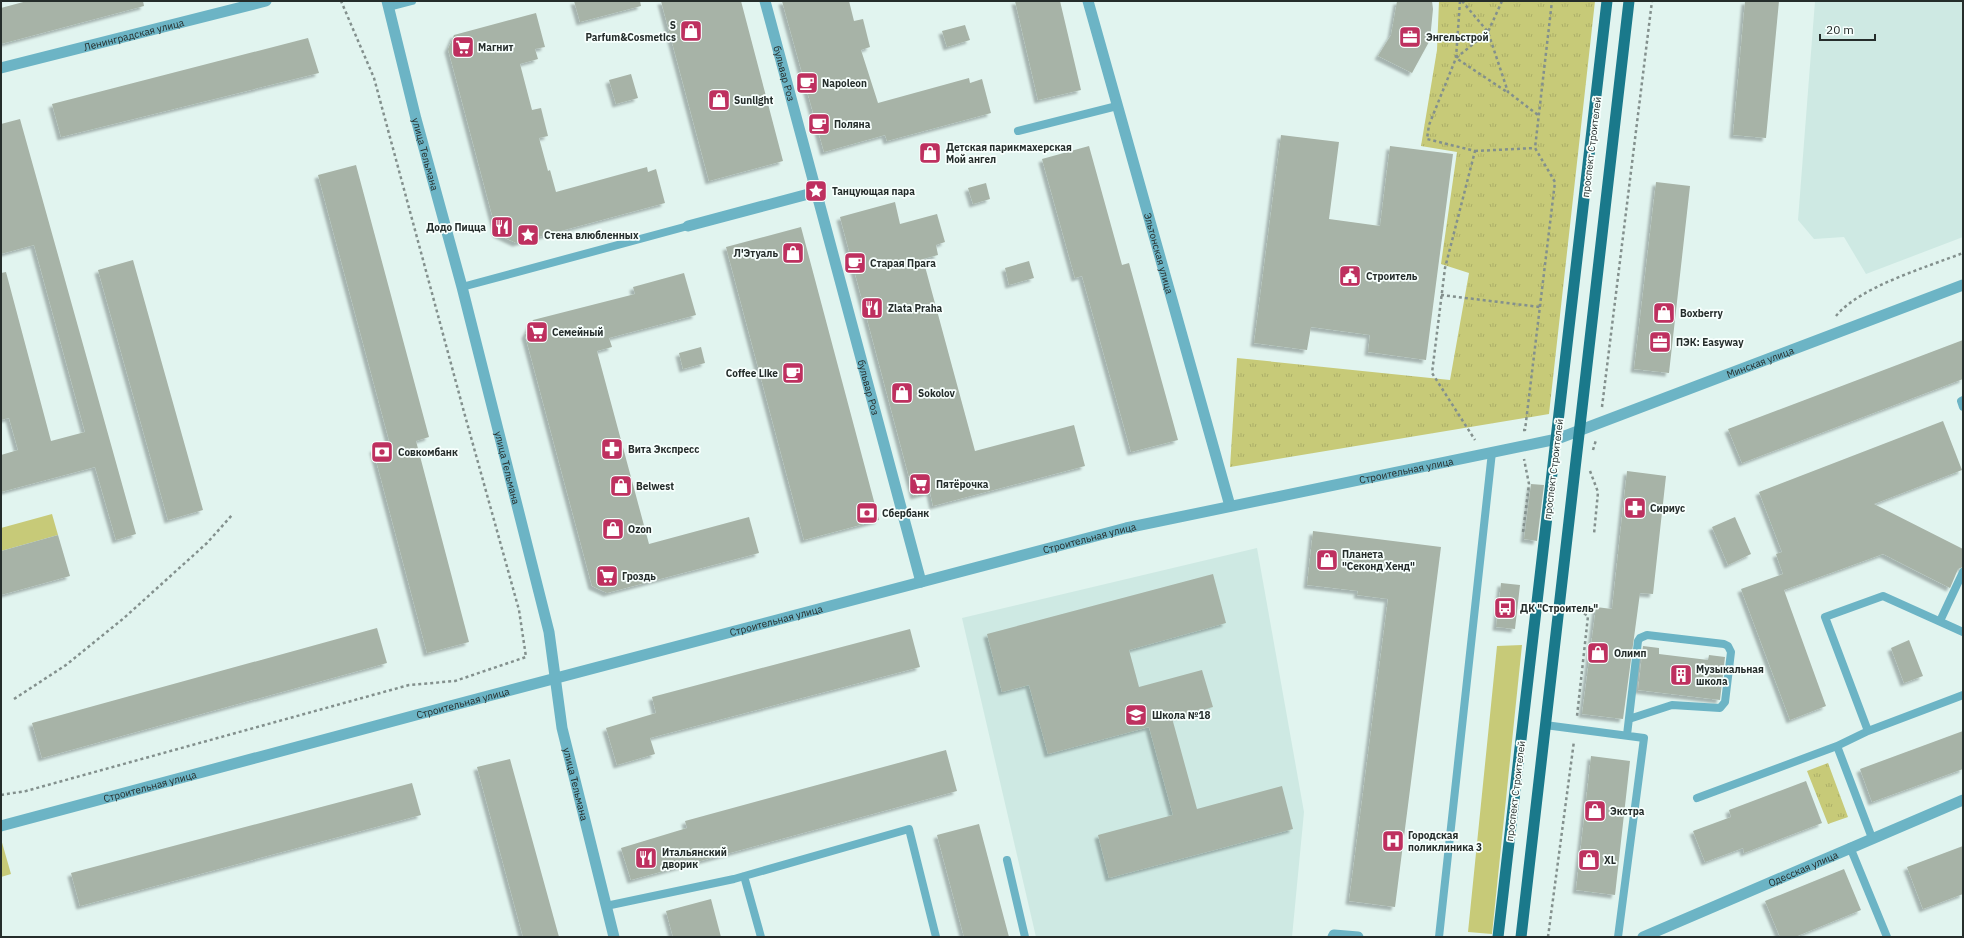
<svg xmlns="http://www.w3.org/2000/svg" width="1964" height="938" font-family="'IBM Plex Sans',sans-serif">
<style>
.built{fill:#cee9e3}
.grass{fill:#c7ca78}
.park{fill:url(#park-tufts)}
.building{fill:#a7b3a7;filter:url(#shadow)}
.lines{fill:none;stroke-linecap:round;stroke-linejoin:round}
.path{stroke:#83908d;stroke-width:2.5;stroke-dasharray:3 3;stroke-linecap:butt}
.service{stroke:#6cb4c5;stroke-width:8}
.pedestrian{stroke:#6cb4c5;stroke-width:11}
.minor{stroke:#6cb4c5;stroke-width:11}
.tertiary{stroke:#6cb4c5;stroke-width:11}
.primary{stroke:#1a798b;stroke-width:11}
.labels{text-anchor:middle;stroke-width:3.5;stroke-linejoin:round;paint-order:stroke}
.poi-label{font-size:10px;font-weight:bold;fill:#252d2b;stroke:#f7fffd;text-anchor:start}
.street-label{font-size:10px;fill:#252d2b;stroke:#f7fffd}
</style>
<defs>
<pattern id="park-tufts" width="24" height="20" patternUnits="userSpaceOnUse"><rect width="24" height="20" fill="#c7ca78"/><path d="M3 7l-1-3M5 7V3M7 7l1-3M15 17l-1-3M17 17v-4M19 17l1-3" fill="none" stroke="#abae68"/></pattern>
<filter id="shadow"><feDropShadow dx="-3.5" dy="3.5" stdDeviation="1" flood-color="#0004"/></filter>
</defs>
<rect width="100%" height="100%" fill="#e1f4ef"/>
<!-- built -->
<path class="built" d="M1815,1h148v236l-97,37 -22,-37 -30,2 -16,-19z
M1257,548l47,264 -12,125h-256l-74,-319z"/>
<!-- grass -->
<path class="grass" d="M52,514l6,21 -57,16v-23z
M1522,645l-30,289 -24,-2 29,-286z
M1,839l10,35 -10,3z"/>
<!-- park -->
<path class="park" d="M1439,1h156l-46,413 -319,53 7,-109 213,22 19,-107 -28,-9 16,-112 -36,-6 16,-96z
M1828,763l20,54 -20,7 -21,-53z"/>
<!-- building -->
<path class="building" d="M27,1h116l1,5 -143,38v-36z
M574,1h66l1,5 -61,16z
M661,1h80l42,160 -74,20z
M782,1h67l5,20 9,-2 7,28 -9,3 17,53 91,-25 1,5 12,-4 9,34 -104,28 -2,-6 -61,17z
M1015,1h45l21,89 -43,10z
M1397,1h35l1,8 -3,31 -18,33 -34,-17 13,-21z
M1745,1h34l-13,137 -33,-3z
M536,13l9,34 -10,2 3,10 -18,5 12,46 9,-2 7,28 -9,2 9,33 2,-1 6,22 91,-25 1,5 8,-3 9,34 -149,40 -19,-9 -49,-185 6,-14z
M965,25l5,15 -23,7 -5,-16z
M308,38l11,35 -258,64 -9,-33z
M631,74l7,24 -22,6 -7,-24z
M20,119l116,415 -20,6 -21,-73 -94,25v-37l17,-5 -9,-32 -8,2v-147l5,-1 45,169 34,-9 -51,-187 -33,9v-130z
M1281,135l58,7 -10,77 51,7 10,-80 63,8 -27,206 -58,-8 2,-17 -59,-8 -4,23 -53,-7z
M1089,146l33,119 7,-2 49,177 -47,12 -49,-176 -7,2 -33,-119z
M356,165l73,272 -13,4 53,201 -42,11 -54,-204 17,-5 -72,-269z
M1656,182l34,4 -21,187 -35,-4z
M986,183l4,16 -17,5 -5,-16z
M895,202l5,22 37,-10 8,28 -9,3 2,10 -15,4 52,192 99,-26 11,41 -152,40 -3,-14 -16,4 -74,-279z
M801,227l78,293 -75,20 -78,-293z
M133,260l70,250 -35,10 -70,-250z
M1029,261l5,17 -25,7 -4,-17z
M684,273l12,42 -87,23 3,9 -15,4 52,193 100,-27 10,36 -152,40 -15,-7 -67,-251 8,-15 102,-26 -2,-7z
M1963,340v39l-221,84 -14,-34z
M701,347l4,16 -22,6 -4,-16z
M1943,421l19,49 -88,34 89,45v18l-5,2 -8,19 -67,-34 -99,36 42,116 -36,14 -49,-131 42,-15 -7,-20 6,-2 -23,-60z
M1627,471l39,5 -13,118 -13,-1 -17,126 -41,-5 14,-107 16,2z
M1531,484l13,1 -7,56 -13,-2z
M1735,517l16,37 -23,11 -16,-38z
M1313,531l128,16 -46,360 -46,-6 39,-302 -31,-4 1,-4 -51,-6z
M58,535l12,41 -69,19v-44z
M1213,574l13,49 -97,27 10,37 63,-17 11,37 -41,11 25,91 85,-23 11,43 -184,49 -11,-43 75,-20 -24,-88 -101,27 -19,-69 -27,7 -15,-58z
M1501,583l19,2 -5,44 -19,-2z
M377,628l10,35 -345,95 -10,-35z
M910,629l10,38 -270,71 5,16 -38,11 -11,-37 50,-15 -4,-16z
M1909,640l14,36 -19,7 -13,-35z
M1643,646l16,2v6l49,6 1,-5 16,2 -5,43 -82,-10z
M1963,731v38l-91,33 -12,-33z
M946,750l11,41 -326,89 -10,-32 66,-20 -2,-7z
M1591,756l39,5 -15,134 -39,-5z
M510,759l49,178h-36l-46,-170z
M1806,781l16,42 -78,30 -1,-5 -38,14 -12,-31 38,-14 -2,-7z
M412,783l9,32 -341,91 -9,-33z
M979,824l30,113h-45l-27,-102z
M1963,846v48l-40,15 -16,-42z
M1844,869l17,41 -66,27h-15l-15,-36z
M711,899l10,38h-48l-7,-26z"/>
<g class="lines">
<!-- path -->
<path class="path" d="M1460,1l-4,57 -27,67 -2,14 48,12 -30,117 -13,105 43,67
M1462,1l26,31 20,60 30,23
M1502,1l-14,31 -32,26 51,34
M1475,151l60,-3
M1441,295l99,12
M1836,316c23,-29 91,-49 127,-63
M1602,407l50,-406
M1523,430h2l30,-248 -20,-34 17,-147
M1593,450l3,-10
M1590,471l8,21 -4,42
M1523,532l6,-48 -5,-25
M1574,607l14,9 -11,100
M14,699l52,-34 58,-47 83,-75 25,-28
M1,795l25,-4 383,-106 46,-4 71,-24 -7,-47 -55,-198 -90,-334 -33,-77
M1548,937l26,-196"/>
<!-- service -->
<path class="service" d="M389,7l23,-6
M1018,131l99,-25
M462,287l226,-61
M1963,400l-2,1 2,6
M1940,621l23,-49
M1545,725l99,13 -26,199
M1868,731l-43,-114 58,-21 80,36
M1627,735l11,-94 2,-3 7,-3 77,9 4,2 3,6 -6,50 -5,6 -48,-3 -43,14
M1837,746l31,-15 95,-36
M1697,798l140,-52 35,92
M1850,847l37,90
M1007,860l18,77
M744,876l17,61
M606,906l128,-27 175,-50 27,108
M1439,937l53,-485"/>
<!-- pedestrian -->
<g class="pedestrian">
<path id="s1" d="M765,1l156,581"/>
<path d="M688,226l128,-34"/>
</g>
<!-- minor -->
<g class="minor">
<path id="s2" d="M1088,1l142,505"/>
<path id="s3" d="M1,68l265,-67"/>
<path id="s4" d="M1,826l415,-111 710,-187 431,-89 406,-154"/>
<path d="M1333,937l1,-2 24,2"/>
<path id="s5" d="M1643,937l320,-137"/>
</g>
<!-- tertiary -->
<path class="tertiary" id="s6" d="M387,1l29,118 46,168 87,345 13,96 52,209"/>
<!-- primary -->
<path class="primary" d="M1498,937l109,-936
M1521,937l108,-936"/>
</g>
<!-- icons -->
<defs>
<g id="shop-square" transform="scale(1.15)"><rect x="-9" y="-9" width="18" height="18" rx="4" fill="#be305f" stroke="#f7fffd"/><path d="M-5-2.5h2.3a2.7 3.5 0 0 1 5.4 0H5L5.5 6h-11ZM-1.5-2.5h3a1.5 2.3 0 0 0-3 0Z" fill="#fff"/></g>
<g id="office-square" transform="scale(1.15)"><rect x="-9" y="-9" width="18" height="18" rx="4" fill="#be305f" stroke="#f7fffd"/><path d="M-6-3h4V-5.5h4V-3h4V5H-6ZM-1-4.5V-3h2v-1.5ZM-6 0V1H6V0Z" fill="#fff"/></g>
<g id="supermarket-square" transform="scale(1.15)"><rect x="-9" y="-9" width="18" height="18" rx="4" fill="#be305f" stroke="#f7fffd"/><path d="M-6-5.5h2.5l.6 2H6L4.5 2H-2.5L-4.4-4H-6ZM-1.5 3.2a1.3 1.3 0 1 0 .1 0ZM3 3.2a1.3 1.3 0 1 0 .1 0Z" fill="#fff"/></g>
<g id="cafe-square" transform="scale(1.15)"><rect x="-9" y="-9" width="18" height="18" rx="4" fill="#be305f" stroke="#f7fffd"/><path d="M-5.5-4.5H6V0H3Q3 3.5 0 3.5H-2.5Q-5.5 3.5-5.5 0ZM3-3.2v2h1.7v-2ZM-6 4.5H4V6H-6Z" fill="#fff"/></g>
<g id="sight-square" transform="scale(1.15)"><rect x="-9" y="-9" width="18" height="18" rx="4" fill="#be305f" stroke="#f7fffd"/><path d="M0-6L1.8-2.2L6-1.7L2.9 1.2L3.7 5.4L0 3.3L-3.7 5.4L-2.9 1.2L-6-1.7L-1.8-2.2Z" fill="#fff"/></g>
<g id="restaurant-square" transform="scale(1.15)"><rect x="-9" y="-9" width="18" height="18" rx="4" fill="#be305f" stroke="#f7fffd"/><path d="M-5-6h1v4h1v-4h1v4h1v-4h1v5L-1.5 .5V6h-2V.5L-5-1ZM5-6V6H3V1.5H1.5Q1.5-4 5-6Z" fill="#fff"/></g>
<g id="civic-square" transform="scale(1.15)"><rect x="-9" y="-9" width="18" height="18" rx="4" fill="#be305f" stroke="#f7fffd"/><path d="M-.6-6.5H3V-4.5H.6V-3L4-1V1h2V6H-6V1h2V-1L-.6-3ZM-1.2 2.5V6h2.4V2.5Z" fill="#fff"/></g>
<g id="pharmacy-square" transform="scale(1.15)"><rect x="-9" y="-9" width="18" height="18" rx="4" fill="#be305f" stroke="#f7fffd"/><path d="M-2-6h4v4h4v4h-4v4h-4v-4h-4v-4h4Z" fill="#fff"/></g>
<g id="bank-square" transform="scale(1.15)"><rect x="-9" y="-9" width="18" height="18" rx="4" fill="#be305f" stroke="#f7fffd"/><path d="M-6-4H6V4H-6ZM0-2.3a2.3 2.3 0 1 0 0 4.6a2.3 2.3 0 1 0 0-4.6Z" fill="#fff"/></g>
<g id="bus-square" transform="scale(1.15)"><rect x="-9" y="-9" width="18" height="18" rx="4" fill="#be305f" stroke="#f7fffd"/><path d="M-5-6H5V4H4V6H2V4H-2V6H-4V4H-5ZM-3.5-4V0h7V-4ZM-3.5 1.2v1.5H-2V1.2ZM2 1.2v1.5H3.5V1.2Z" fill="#fff"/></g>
<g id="building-square" transform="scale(1.15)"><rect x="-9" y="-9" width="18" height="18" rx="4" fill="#be305f" stroke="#f7fffd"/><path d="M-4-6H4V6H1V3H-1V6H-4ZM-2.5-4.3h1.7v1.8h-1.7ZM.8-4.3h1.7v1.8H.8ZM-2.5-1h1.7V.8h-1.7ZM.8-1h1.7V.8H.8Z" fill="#fff"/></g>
<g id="school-square" transform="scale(1.15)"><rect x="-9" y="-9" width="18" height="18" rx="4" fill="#be305f" stroke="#f7fffd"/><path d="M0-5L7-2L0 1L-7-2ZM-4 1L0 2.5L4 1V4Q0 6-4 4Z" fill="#fff"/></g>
<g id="hospital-square" transform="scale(1.15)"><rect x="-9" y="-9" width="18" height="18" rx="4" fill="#be305f" stroke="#f7fffd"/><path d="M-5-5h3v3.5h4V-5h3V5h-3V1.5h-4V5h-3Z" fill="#fff"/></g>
</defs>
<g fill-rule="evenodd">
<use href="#shop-square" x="691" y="31"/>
<use href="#office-square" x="1410" y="37"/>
<use href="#supermarket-square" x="463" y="47"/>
<use href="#cafe-square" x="807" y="83"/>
<use href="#shop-square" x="719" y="100"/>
<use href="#cafe-square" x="819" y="124"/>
<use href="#shop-square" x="930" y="153"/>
<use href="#sight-square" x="816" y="191"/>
<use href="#restaurant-square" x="502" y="227"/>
<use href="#sight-square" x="528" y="235"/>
<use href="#shop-square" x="793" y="253"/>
<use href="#cafe-square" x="855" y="263"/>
<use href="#civic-square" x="1350" y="276"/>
<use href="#restaurant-square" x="872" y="308"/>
<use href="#shop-square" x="1664" y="313"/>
<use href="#supermarket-square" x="537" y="332"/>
<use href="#office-square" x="1660" y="342"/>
<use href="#cafe-square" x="793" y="373"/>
<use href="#shop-square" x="902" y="393"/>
<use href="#pharmacy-square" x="612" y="449"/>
<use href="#bank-square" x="382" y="452"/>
<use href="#supermarket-square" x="920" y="484"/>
<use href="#shop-square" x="621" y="486"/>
<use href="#pharmacy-square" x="1635" y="508"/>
<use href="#bank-square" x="867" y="513"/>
<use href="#shop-square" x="613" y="529"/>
<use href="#shop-square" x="1327" y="560"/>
<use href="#supermarket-square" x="607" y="576"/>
<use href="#bus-square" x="1505" y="608"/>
<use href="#shop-square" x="1598" y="653"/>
<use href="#building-square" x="1681" y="675"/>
<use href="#school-square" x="1136" y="715"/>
<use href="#shop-square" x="1595" y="811"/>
<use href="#hospital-square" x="1393" y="841"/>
<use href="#restaurant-square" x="646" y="858"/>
<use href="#shop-square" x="1589" y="860"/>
</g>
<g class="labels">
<!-- poi labels -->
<g class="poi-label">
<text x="676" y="29" text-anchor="end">S<tspan x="676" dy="12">Parfum&amp;Cosmetics</tspan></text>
<text x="1426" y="41">Энгельстрой</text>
<text x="478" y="51">Магнит</text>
<text x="822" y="87">Napoleon</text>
<text x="734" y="104">Sunlight</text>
<text x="834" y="128">Поляна</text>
<text x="946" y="151">Детская парикмахерская<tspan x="946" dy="12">Мой ангел</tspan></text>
<text x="832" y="195">Танцующая пара</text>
<text x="486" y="231" text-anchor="end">Додо Пицца</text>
<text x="544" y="239">Стена влюбленных</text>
<text x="778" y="257" text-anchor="end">Л'Этуаль</text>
<text x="870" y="267">Старая Прага</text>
<text x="1366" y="280">Строитель</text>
<text x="888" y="312">Zlata Praha</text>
<text x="1680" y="317">Boxberry</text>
<text x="552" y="336">Семейный</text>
<text x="1676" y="346">ПЭК: Easyway</text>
<text x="778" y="377" text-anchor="end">Coffee Like</text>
<text x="918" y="397">Sokolov</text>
<text x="628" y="453">Вита Экспресс</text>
<text x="398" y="456">Совкомбанк</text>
<text x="936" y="488">Пятёрочка</text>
<text x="636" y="490">Belwest</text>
<text x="1650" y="512">Сириус</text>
<text x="882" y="517">Сбербанк</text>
<text x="628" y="533">Ozon</text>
<text x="1342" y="558">Планета<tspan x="1342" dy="12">"Секонд Хенд"</tspan></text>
<text x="622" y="580">Гроздь</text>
<text x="1520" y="612">ДК "Строитель"</text>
<text x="1614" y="657">Олимп</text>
<text x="1696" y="673">Музыкальная<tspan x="1696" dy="12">школа</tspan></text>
<text x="1152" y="719">Школа №18</text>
<text x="1610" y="815">Экстра</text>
<text x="1408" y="839">Городская<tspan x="1408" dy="12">поликлиника 3</tspan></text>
<text x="662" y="856">Итальянский<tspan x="662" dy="12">дворик</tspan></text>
<text x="1604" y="864">XL</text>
</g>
<!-- street labels -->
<g class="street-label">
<text dy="4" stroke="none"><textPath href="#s3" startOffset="137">Ленинградская улица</textPath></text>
<text dy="4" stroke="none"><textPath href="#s1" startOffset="75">бульвар Роз</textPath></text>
<text transform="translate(1591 147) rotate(-83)" y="4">проспект Строителей</text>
<text dy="4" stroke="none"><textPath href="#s6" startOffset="158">улица Тельмана</textPath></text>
<text dy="4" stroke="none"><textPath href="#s2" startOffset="262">Эльтонская улица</textPath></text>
<text dy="4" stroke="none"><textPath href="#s4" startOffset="1821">Минская улица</textPath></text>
<text dy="4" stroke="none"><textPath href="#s1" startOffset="400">бульвар Роз</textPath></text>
<text dy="4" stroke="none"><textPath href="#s6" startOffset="482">улица Тельмана</textPath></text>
<text transform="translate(1553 469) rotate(-83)" y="4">проспект Строителей</text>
<text dy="4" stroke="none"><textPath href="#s4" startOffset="1450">Строительная улица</textPath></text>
<text dy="4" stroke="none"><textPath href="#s4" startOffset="1126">Строительная улица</textPath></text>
<text dy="4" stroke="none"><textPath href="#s4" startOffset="802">Строительная улица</textPath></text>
<text dy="4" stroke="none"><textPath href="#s4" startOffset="478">Строительная улица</textPath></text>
<text dy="4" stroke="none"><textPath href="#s6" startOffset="806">улица Тельмана</textPath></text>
<text dy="4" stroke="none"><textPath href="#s4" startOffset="154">Строительная улица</textPath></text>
<text transform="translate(1515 791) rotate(-83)" y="4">проспект Строителей</text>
<text dy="4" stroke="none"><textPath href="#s5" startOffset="174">Одесская улица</textPath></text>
</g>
</g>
<!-- border -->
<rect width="1964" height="938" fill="none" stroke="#252d2b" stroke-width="4"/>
<!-- scale -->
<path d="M1820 34v6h55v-6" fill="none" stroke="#252d2b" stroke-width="2"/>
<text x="1826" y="34" font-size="12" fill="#252d2b" stroke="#f7fffd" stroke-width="3" paint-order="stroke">20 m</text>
</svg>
